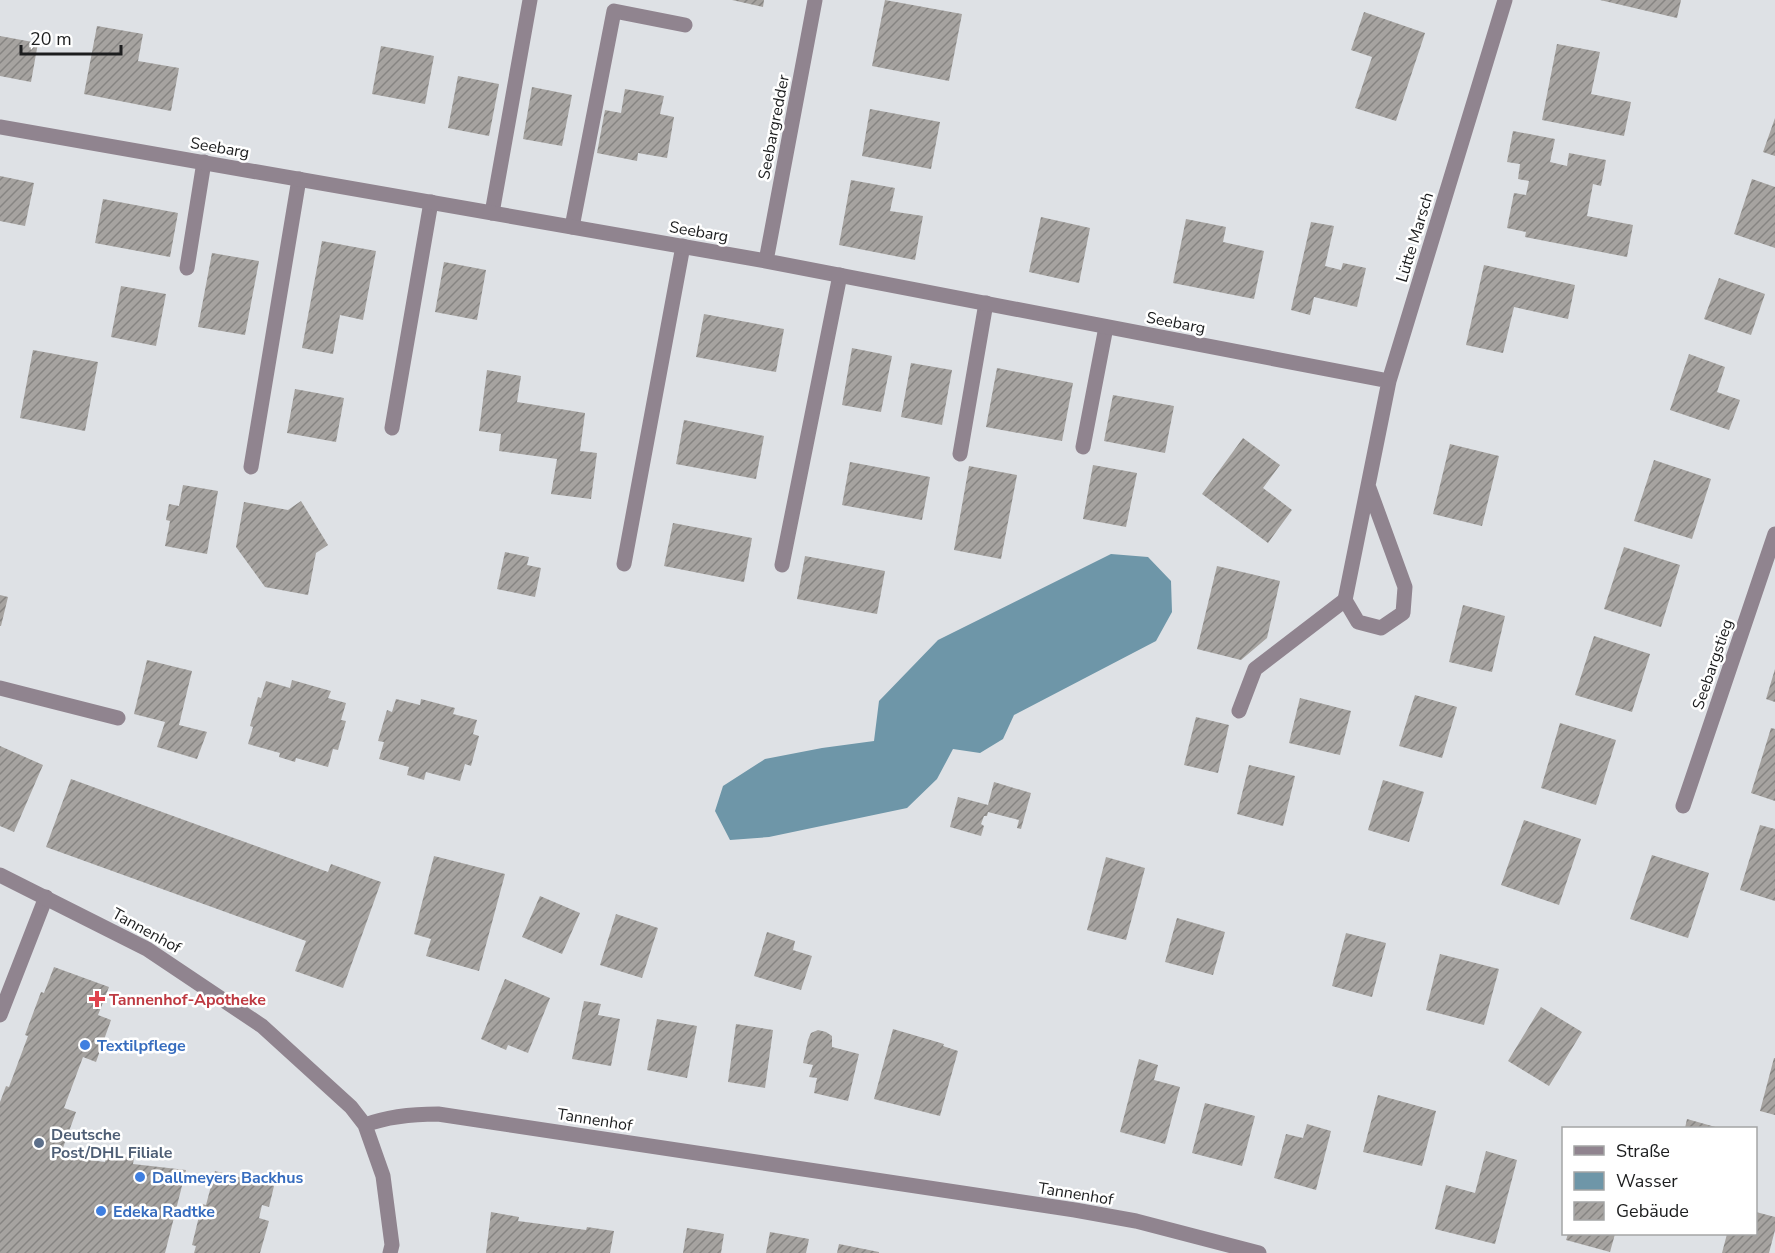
<svg xmlns="http://www.w3.org/2000/svg" width="1775" height="1253" font-family="'Nunito Sans',sans-serif">
<style>
.water{fill:#6e96a8}
.building{fill:url(#building-hatch)}
.lines{fill:none;stroke-linecap:round;stroke-linejoin:round}
.service{stroke:#90848f;stroke-width:15}
.minor{stroke:#90848f;stroke-width:15}
.health-dot{fill:#e0444e;stroke:#fff;stroke-width:2}
.shop-dot{fill:#3f7fe0;stroke:#fff;stroke-width:2}
.service-dot{fill:#5c6f8a;stroke:#fff;stroke-width:2}
.labels{text-anchor:middle;stroke-width:5;stroke-linejoin:round;paint-order:stroke}
.street-label{font-size:16px;fill:#1c1d1e;stroke:#fff}
.health-label{font-size:16px;font-weight:bold;fill:#be3a42;stroke:#fff;text-anchor:start}
.shop-label{font-size:16px;font-weight:bold;fill:#366cbe;stroke:#fff;text-anchor:start}
.service-label{font-size:16px;font-weight:bold;fill:#4e5e75;stroke:#fff;text-anchor:start}
</style>
<defs>
<pattern id="building-hatch" width="6" height="6" patternUnits="userSpaceOnUse" patternTransform="scale(1.5)"><rect width="6" height="6" fill="#a6a3a0"/><path d="M-1 1l2-2M0 6l6-6M5 7l2-2" fill="none" stroke="#868482"/></pattern>
</defs>
<rect width="100%" height="100%" fill="#dee1e5"/>
<!-- water -->
<path class="water" d="M1111,554l37,3 23,24 1,31 -16,29 -142,74 -11,24 -23,14 -27,-4 -16,30 -30,29 -138,29 -39,3 -15,-29 8,-25 42,-27 57,-11 52,-7 5,-40 59,-61z"/>
<!-- building -->
<path class="building" d="M732,0h32l-1,7z
M885,0l77,14 -13,67 -77,-15z
M1600,0h81l-4,18z
M1364,12l61,21 -29,88 -41,-13 17,-51 -21,-7z
M97,26l46,8 -5,27 41,7 -8,43 -87,-17z
M0,36l38,7 -7,39 -31,-6z
M1557,44l43,8 -9,42 40,8 -7,34 -82,-16z
M381,46l53,10 -9,48 -53,-10z
M458,76l41,8 -10,52 -41,-8z
M532,87l40,8 -10,51 -39,-7z
M625,89l39,7 -4,18 14,3 -7,41 -29,-5 -1,8 -40,-8 8,-43 16,3z
M870,109l70,13 -9,47 -69,-13z
M1775,118v38l-12,-4z
M1513,131l42,8 -5,23 17,4 2,-13 37,7 -5,26 -8,-2 -6,32 46,9 -6,32 -102,-20 1,-5 -19,-4 7,-35 12,2 3,-14 -11,-2 2,-15 -13,-2z
M0,176l34,7 -9,43 -25,-5z
M1752,179l23,8v61l-41,-14z
M851,180l44,8 -5,23 33,5 -8,44 -76,-15z
M103,199l75,14 -8,44 -75,-14z
M1041,217l49,11 -11,55 -50,-11z
M1186,219l40,8 -3,15 41,9 -10,48 -81,-16z
M1311,222l23,4 -9,40 16,4 2,-7 23,5 -9,39 -43,-10 -4,18 -19,-5z
M322,241l54,10 -13,69 -23,-5 -7,39 -31,-6z
M212,253l47,8 -14,74 -47,-8z
M444,262l42,8 -9,50 -42,-8z
M1484,265l91,20 -7,34 -54,-12 -11,46 -37,-8z
M1719,278l46,16 -14,41 -47,-16z
M121,286l45,8 -10,52 -45,-9z
M704,314l80,15 -8,43 -80,-15z
M852,348l40,8 -11,56 -39,-7z
M33,350l65,12 -13,69 -65,-13z
M1689,354l36,13 -8,25 23,8 -11,30 -59,-20z
M911,363l41,7 -10,55 -41,-8z
M997,368l76,15 -11,58 -76,-14z
M487,370l34,6 -4,26 68,11 -5,38 17,2 -6,46 -40,-5 6,-35 -58,-8 2,-17 -22,-3z
M295,389l49,9 -8,44 -49,-9z
M1113,395l61,11 -9,47 -61,-12z
M684,420l80,16 -8,43 -80,-15z
M1243,438l37,27 -17,23 29,22 -24,33 -66,-49z
M1450,444l49,12 -17,70 -49,-12z
M1654,460l57,19 -19,60 -58,-18z
M850,462l80,15 -8,43 -80,-15z
M1093,465l44,8 -11,54 -43,-8z
M969,466l48,9 -16,84 -47,-9z
M183,485l35,6 -11,63 -42,-8 5,-25 -4,-1 3,-16 10,2z
M301,501l27,44 -12,8 -8,42 -43,-8 -29,-40 8,-45 44,8z
M673,523l79,15 -8,44 -80,-16z
M1624,547l56,18 -19,62 -57,-18z
M505,552l24,5 -2,8 14,3 -6,29 -38,-8z
M805,556l80,15 -8,43 -80,-15z
M1217,566l63,15 -13,57 -26,22 -44,-11z
M0,595l8,2 -7,29h-1z
M1463,605l42,11 -13,56 -43,-10z
M1594,636l56,18 -18,58 -57,-17z
M147,660l45,11 -13,54 28,7 -10,27 -40,-12 8,-25 -31,-8z
M1775,669v33l-9,-3z
M292,680l39,11 -3,7 18,5 -5,17 5,1 -8,29 -5,-1 -5,18 -32,-9 -1,4 -16,-5 1,-4 -32,-9 5,-17 -3,-1 8,-29 3,1 5,-17 24,7z
M1415,695l42,12 -15,51 -43,-12z
M1300,698l51,13 -11,44 -51,-12z
M396,699l24,6 1,-6 34,9 -2,6 24,6 -4,14 6,2 -8,30 -6,-2 -5,17 -34,-9 -2,8 -17,-5 2,-8 -30,-8 5,-17 -6,-1 9,-31 5,2z
M1196,717l33,8 -11,48 -34,-8z
M1560,723l56,17 -20,65 -55,-17z
M1771,728l4,1v72l-24,-8z
M0,746l43,19 -29,67 -14,-6z
M1249,765l46,11 -12,50 -46,-12z
M71,779l257,93 3,-8 50,18 -38,106 -48,-17 11,-30 -260,-94z
M1383,780l41,12 -15,50 -41,-12z
M994,782l37,11 -10,36 -4,-1 2,-8 -31,-8 -1,4h-3l-3,8 3,2 -3,10 -31,-9 8,-30 30,8z
M1524,820l57,19 -22,66 -58,-20z
M1760,825l15,4v72l-35,-11z
M1652,855l57,18 -21,65 -58,-19z
M434,856l71,18 -26,97 -53,-15 5,-17 -17,-5z
M1106,857l39,11 -19,72 -39,-10z
M540,896l40,17 -18,41 -40,-17z
M616,914l42,14 -16,50 -42,-13z
M1177,918l48,14 -12,43 -48,-13z
M767,932l28,9 -2,9 19,6 -11,34 -47,-14z
M1346,933l40,10 -14,54 -40,-11z
M1440,954l59,15 -15,56 -58,-15z
M54,967l55,20 -11,28 13,5 -15,42 -13,-5 -19,51 12,4 -16,44 45,6 1,-8 28,4 -1,6 53,6 -21,83h-165v-151l6,-16 3,1 19,-51 -3,-1 16,-43 3,1z
M505,979l45,19 -22,55 -20,-8 -2,5 -25,-11z
M584,1001l17,3 -3,11 22,4 -9,47 -39,-7z
M1541,1007l41,25 -33,54 -41,-25z
M657,1019l40,7 -10,52 -40,-8z
M736,1024l37,6 -8,58 -37,-6z
M893,1029l51,15 -1,2 15,5 -18,65 -66,-17z
M818,1030l8,2 6,4v11l27,7 -11,47 -34,-8 3,-15 -8,-1 4,-12 -10,-2 5,-23 3,-7z
M1774,1058h1v57l-15,-4z
M1139,1059l19,6 -4,15 26,7 -15,57 -45,-12z
M1378,1095l58,16 -14,55 -59,-14z
M1205,1103l50,13 -13,50 -50,-13z
M1687,1119l32,9h-34z
M1307,1124l24,7 -15,59 -42,-12 12,-44 17,4z
M1486,1151l31,9 -22,84 -60,-15 11,-44 29,8z
M215,1171l59,15 -5,21 -7,-2 -3,13 10,3 -9,32h-66l2,-7 -4,-1 10,-41 4,1z
M491,1212l28,5 -1,4 68,9 1,-3 27,4 -4,22h-124z
M1756,1212l19,5v13l-6,23h-47l5,-19h29z
M687,1228l37,6 -3,19h-38z
M770,1232l39,7 -3,14h-40z
M1568,1234h47l-5,18 -44,-12z
M839,1244l40,8v1h-42z"/>
<g class="lines">
<!-- service -->
<path class="service" d="M492,213l38,-213
M572,227l42,-216 71,14
M187,268l17,-106
M392,428l39,-226
M1083,447l23,-120
M960,454l26,-151
M251,467l48,-288
M624,564l59,-318
M782,565l58,-290
M0,688l118,30
M1239,711l16,-42 90,-69
M0,1015l46,-118"/>
<!-- minor -->
<path class="minor" d="M0,127l766,134 623,120
M766,261l49,-261
M1369,488l36,99 -2,26 -22,15 -23,-6 -13,-22 44,-219 116,-381
M1683,806l92,-272
M0,875l147,74 115,77 89,81 14,18 18,51 9,69 -2,8
M365,1125c24,-9 47,-11 73,-11l637,96 61,11 123,32"/>
</g>
<!-- markers -->
<path class="health-dot" d="M94 990h6v6h6v6h-6v6h-6v-6h-6v-6h6z"/>
<g class="shop-dot">
<circle cx="85" cy="1045" r="6"/>
<circle cx="140" cy="1177" r="6"/>
<circle cx="101" cy="1211" r="6"/>
</g>
<circle class="service-dot" cx="39" cy="1143" r="6"/>
<g class="labels">
<!-- street labels -->
<g class="street-label">
<text transform="translate(773 127) rotate(-79)" y="6">Seebargredder</text>
<text transform="translate(220 147) rotate(10)" y="6">Seebarg</text>
<text transform="translate(699 231) rotate(10)" y="6">Seebarg</text>
<text transform="translate(1414 237) rotate(-73)" y="6">Lütte Marsch</text>
<text transform="translate(1176 322) rotate(11)" y="6">Seebarg</text>
<text transform="translate(1712 664) rotate(-71)" y="6">Seebargstieg</text>
<text transform="translate(147 930) rotate(29)" y="6">Tannenhof</text>
<text transform="translate(595 1119) rotate(9)" y="6">Tannenhof</text>
<text transform="translate(1076 1193) rotate(9)" y="6">Tannenhof</text>
</g>
<!-- health labels -->
<g class="health-label">
<text x="109" y="1005">Tannenhof-Apotheke</text>
</g>
<!-- shop labels -->
<g class="shop-label">
<text x="97" y="1051">Textilpflege</text>
<text x="152" y="1183">Dallmeyers Backhus</text>
<text x="113" y="1217">Edeka Radtke</text>
</g>
<!-- service labels -->
<g class="service-label">
<text x="51" y="1140">Deutsche<tspan x="51" dy="18">Post/DHL Filiale</tspan></text>
</g>
</g>
<!-- legend -->
<rect x="1562" y="1127" width="195" height="108" fill="#ffffff" stroke="#a4a5a5" stroke-width="1.5"/>
<rect x="1574" y="1146" width="30" height="9" fill="#90848f" stroke="#a4a5a5" stroke-width="1.5"/>
<text x="1616" y="1157" font-size="18" fill="#1c1d1e">Straße</text>
<rect x="1574" y="1172" width="30" height="18" fill="#6e96a8" stroke="#a4a5a5" stroke-width="1.5"/>
<text x="1616" y="1187" font-size="18" fill="#1c1d1e">Wasser</text>
<rect x="1574" y="1202" width="30" height="18" fill="url(#building-hatch)" stroke="#a4a5a5" stroke-width="1.5"/>
<text x="1616" y="1217" font-size="18" fill="#1c1d1e">Gebäude</text>
<!-- scale -->
<path d="M21 45v9h100v-9" fill="none" stroke="#1c1d1e" stroke-width="3"/>
<text x="30" y="45" font-size="18" fill="#1c1d1e" stroke="#ffffff" stroke-width="4.5" paint-order="stroke">20 m</text>
</svg>
